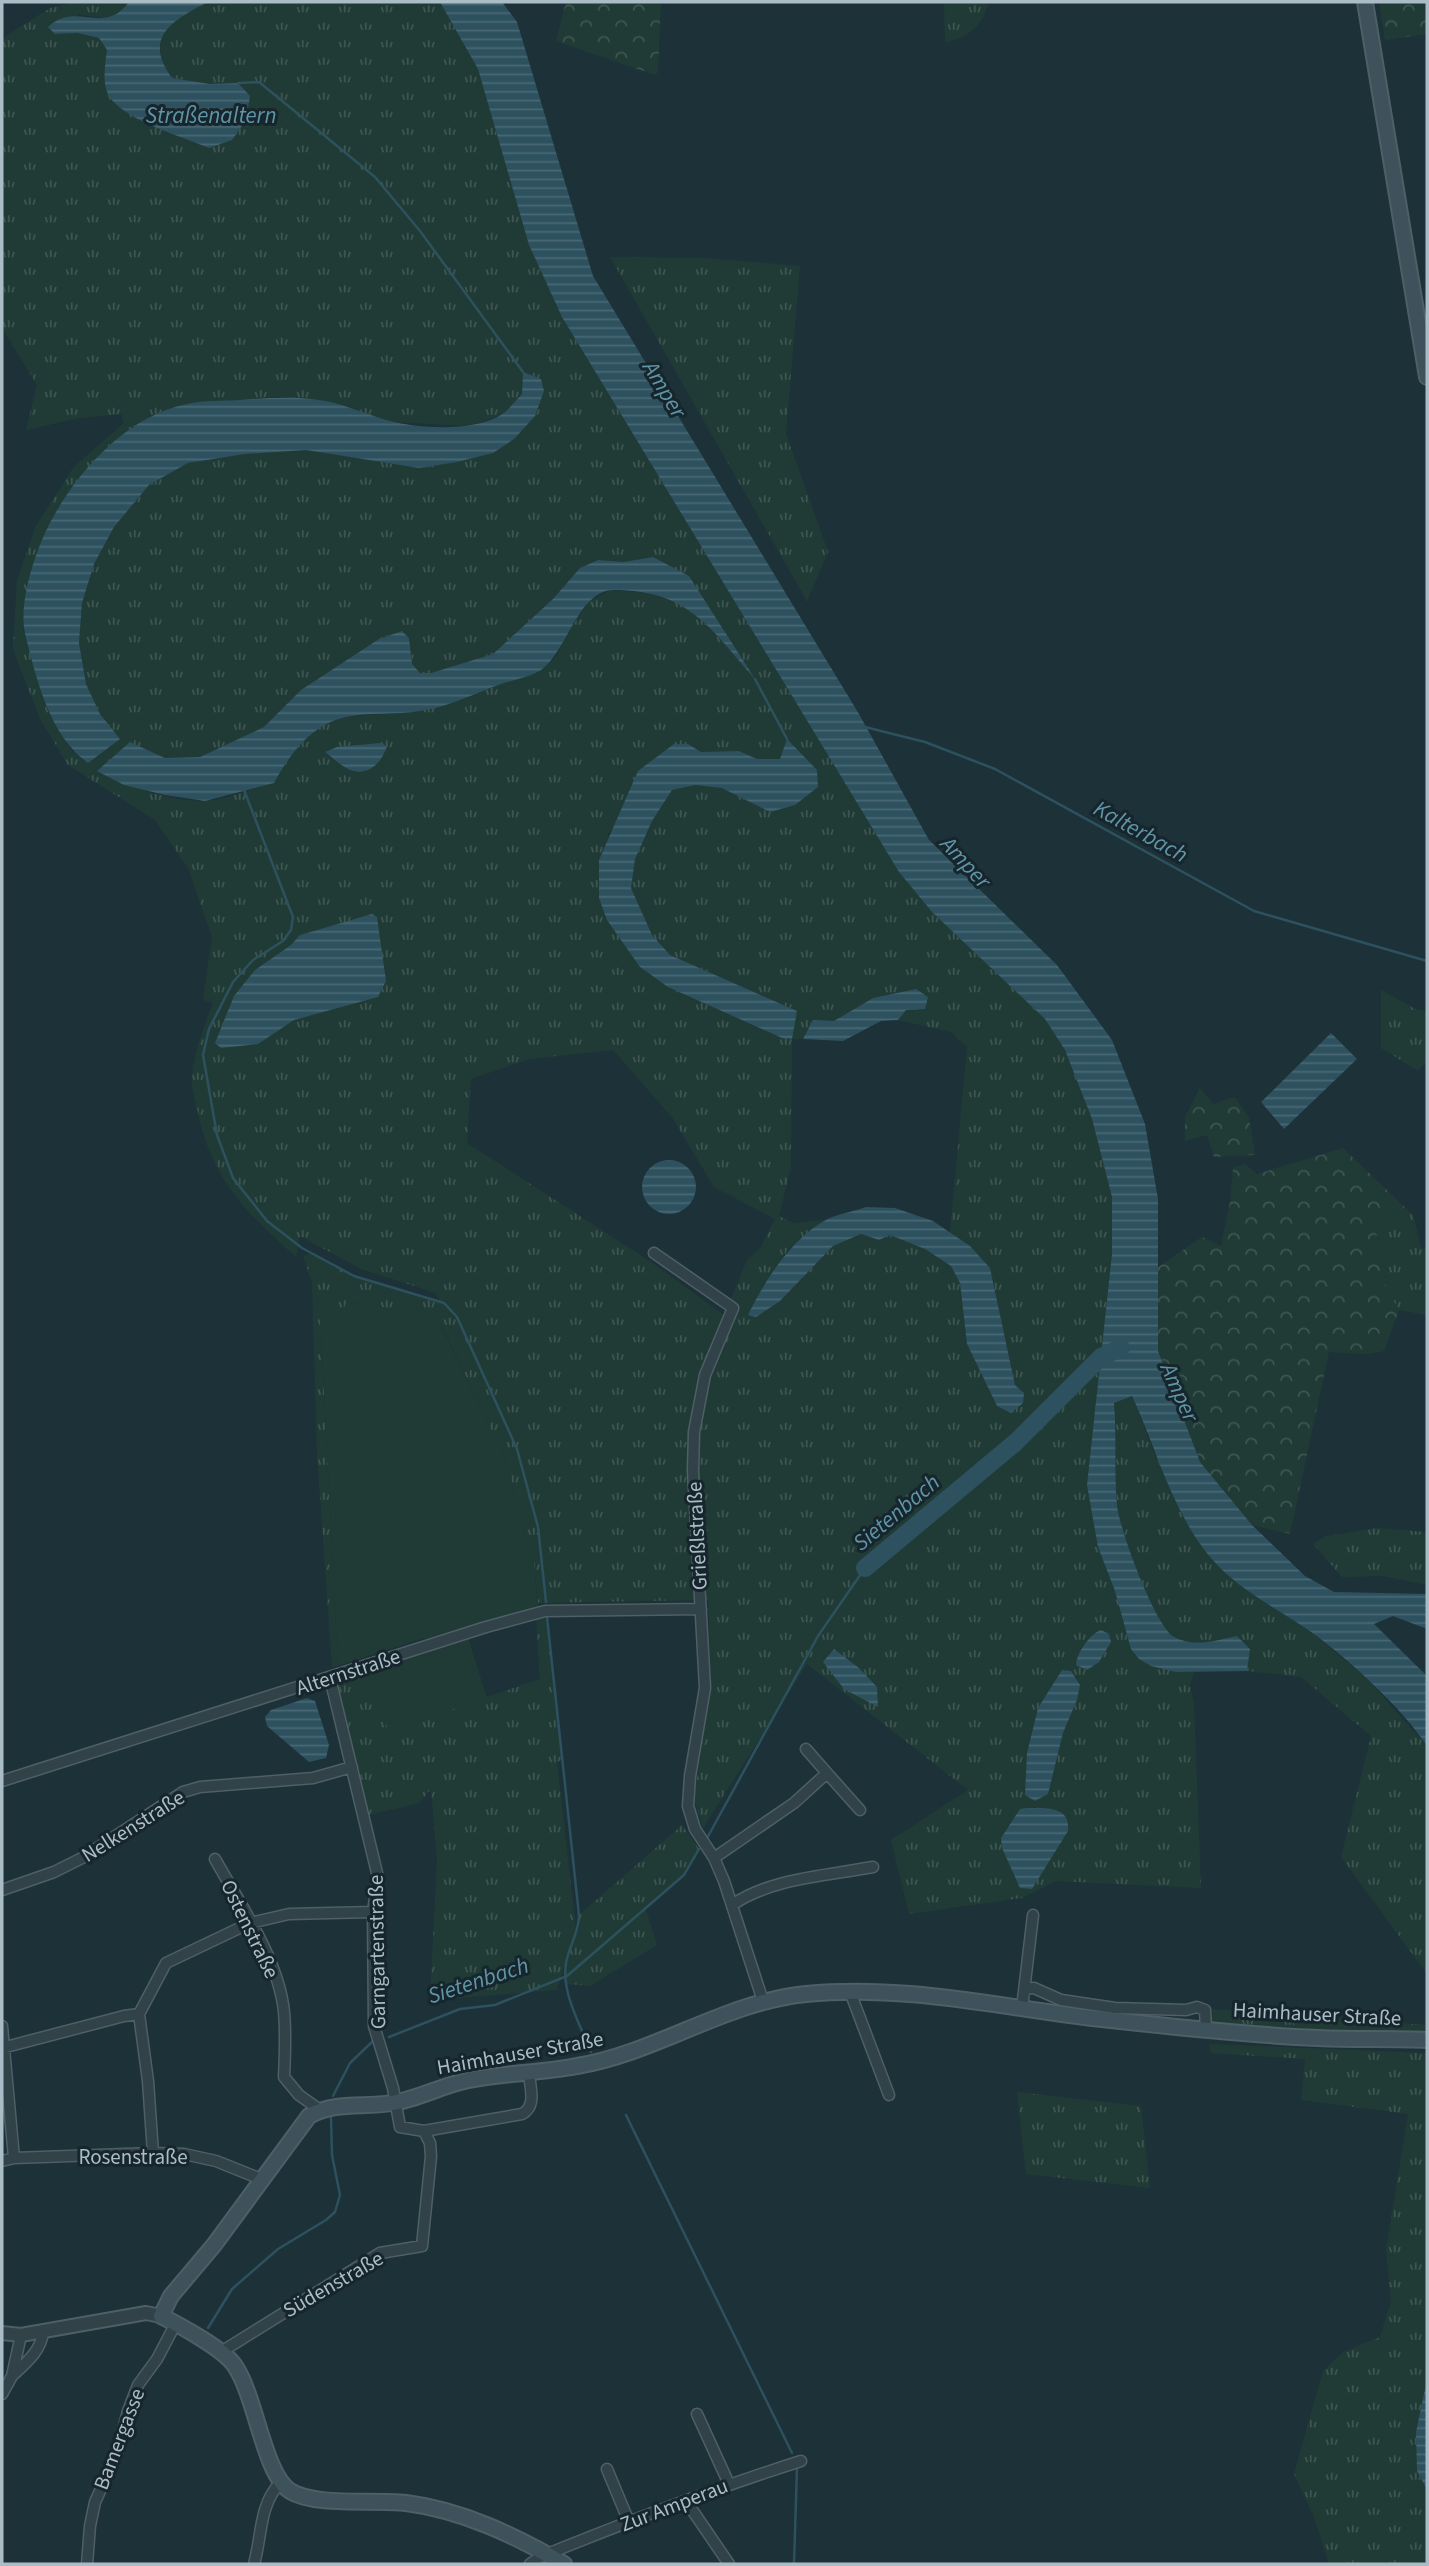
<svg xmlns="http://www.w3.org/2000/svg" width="1429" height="2566" font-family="'Source Sans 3',sans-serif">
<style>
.grass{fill:url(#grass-tufts);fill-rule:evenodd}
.forest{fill:url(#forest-crowns)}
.garden{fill:#203b35}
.water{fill:url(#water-rules)}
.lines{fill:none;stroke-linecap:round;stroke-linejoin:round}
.stream{stroke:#2d515e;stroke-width:2.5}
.river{stroke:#2d515e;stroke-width:18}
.minor-casing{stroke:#4e5f66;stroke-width:13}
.tertiary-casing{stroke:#4e5f66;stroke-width:16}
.secondary-casing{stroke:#4e5f66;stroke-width:18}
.minor{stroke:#314248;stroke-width:10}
.tertiary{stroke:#314248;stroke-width:12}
.secondary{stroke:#3e525c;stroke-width:14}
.labels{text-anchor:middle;stroke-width:6;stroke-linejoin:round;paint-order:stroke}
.street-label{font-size:21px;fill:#aabdc6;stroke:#17262c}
.water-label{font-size:23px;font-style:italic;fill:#6095a8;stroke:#17262c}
</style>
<defs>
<pattern id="grass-tufts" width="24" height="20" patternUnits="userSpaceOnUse" patternTransform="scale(1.75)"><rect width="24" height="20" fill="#203b35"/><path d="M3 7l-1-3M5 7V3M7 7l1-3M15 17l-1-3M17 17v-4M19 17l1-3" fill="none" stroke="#3e5551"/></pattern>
<pattern id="forest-crowns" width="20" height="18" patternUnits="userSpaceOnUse" patternTransform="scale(1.75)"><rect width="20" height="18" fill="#203b35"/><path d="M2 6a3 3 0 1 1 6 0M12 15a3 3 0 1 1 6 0" fill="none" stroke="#3e5551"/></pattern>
<pattern id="water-rules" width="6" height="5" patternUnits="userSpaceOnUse" patternTransform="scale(1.75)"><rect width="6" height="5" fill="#2d515e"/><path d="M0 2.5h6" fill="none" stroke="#496874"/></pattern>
</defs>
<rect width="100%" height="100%" fill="#1d3138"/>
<!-- grass -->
<path class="grass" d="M76,2h53c-16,22 -26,16 -50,12l-24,20 22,-1 22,5 8,12 -3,24 6,23 128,-14 -28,1 -38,-6c-29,-41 0,-58 36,-76h232l6,9 32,58 51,176 33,72 337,555 33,40 113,107 20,31 27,69 20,78v57l-14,293 17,44 61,81h18l-4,14 4,18 7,184 -145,-7 -34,17 -113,16 -18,-74 77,-50 -161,-126 -104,164 -9,-29 17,-120 -3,-79 -170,3 -5,-48 -7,-15 -24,-92 -10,-16 -49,-104 -4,-7 -76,-18 -16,-1 -5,10 -22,3 18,351 -6,1 -15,-214 -5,-170 -9,-27 9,-3 42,23 86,25 -4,-8 -75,-24 -61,-33 -4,21c-49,-44 -84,-77 -98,-144 -2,-10 -6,-22 -6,-32 1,-27 12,-54 21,-78l-10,-3 9,-63 -24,-69 -33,-48 -87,-55 -28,-46 -27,-70 4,-69 19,-54 37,-58 51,-45 -3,-9 -42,4 -53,12 11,-45 -35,-57v-286l4,-6 44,-28zM522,394l-29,59 -74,15 -113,-18 -61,4 -57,9 -39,22 -35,42 -20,37 -12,39 -3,40 7,41 14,30 19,25 -46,13c-24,-39 -38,-78 -50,-123l127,-213 38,-12 89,-7 44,3 72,22 77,4 33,-12zM653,557l98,117 -43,-49 -26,-21 -35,-11 -37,-3 -20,11 -20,28 -15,29 -133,53 -77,6 -21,7 -28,24 -11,15 -12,20c-18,5 -52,18 -69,18 -36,0 -75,-14 -106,-30l32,-29 35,16 35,-1 64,-30 37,-37 78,-51 22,-8 8,7 3,26 8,9h11l62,-19 60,-55 27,-31 18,-8 25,2zM787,740l-17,72 -47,-24 -28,-3 -23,5 -20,31 -17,38 -4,29 21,47 18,20 127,56 -15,27 -114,-51 -28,-20 -32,-133 80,-90 13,8 38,-1 18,8h23zM300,935l78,62 -84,23 -39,-50 36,-25zM916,989l-10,21 -8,10 53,12 16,15 -17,186 20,13 20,22 25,117 -4,27 -14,-6 -30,-62 -7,-61 -9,-17 -26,-17 -35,-14 -11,5 -18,-6 -28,12 -53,55 -24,15 6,-30 12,-12 13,-23 38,-31 -32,3 -14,-7 12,-49 1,-128h11l10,-19 21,1 39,-23zM613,1050l59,67 42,70 61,32 -14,28 -14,13 -23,55 -73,-53 -184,-119 4,-64 58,-20zM1071,1671l9,14 -3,15 -14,33 -15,61 -21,-41 11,-45z
M944,2h45c-9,26 -18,33 -44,41z
M610,257l94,1 96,8 -14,168 42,118 -21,49z
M1381,990l36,20 10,1v50l-9,10 -37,-23z
M1383,1203l30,11 8,33 6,2v66l-28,-5 -12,-19 -11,-61z
M1132,1396l23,59 159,179 54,46 59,66v228l-86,-117 30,-121 -70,-59 -54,-6 3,-22 -13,-13c-20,4 -43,12 -63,1 -19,-11 -55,-109 -57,-132 -2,-34 0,-68 -3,-102z
M1378,1528l49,4v53l-44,-9 -41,1 -29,-33 13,-8z
M536,1617h11l15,143 -5,2 19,167 -8,25 11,-25v-14l103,-90 17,24 -14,25 -40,33 12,38 -67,41 -23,-2 -2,-20 -8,26 -127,10 7,-140 -6,-71 -12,14 -50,12 -21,-71 -13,-62 34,-12 20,60 151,-51z
M1212,2009l215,16v7l-89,-1 -126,-9z
M1209,2044l218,9v326l-2,4 -8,88 10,19v74h-98l-15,-47 -20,-43 29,-103 20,-19 37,-15 11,-35 -5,-52 22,-136 -107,-14 4,-41 -94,-6z
M1017,2092l124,14 9,82 -124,-14z"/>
<!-- forest -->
<path class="forest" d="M566,2h95l-3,70 -3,3 -99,-34z
M1379,2h48v32l-42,6z
M1200,1088l13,16 22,-7 14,21 6,37 -41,2 -7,-22 -22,6v-24z
M1343,1148l69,66 -29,-10 -7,27 11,60 12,19 -15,41 -18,3 -37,-2 -39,182 -38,-9 -52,-63 -42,-111v-84l44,-30 19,9 9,-44 3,-34 12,-4 12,10z"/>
<!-- garden -->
<path class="garden" d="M347,1302l16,1 67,14 9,4 53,111 10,16 24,92 7,15 5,52 -67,19 -18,8 -35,6 -80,26 -18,-352 22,-2z
M468,1638l19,60 -99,32 -19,-60z"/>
<!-- water -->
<path class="water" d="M129,2h79c-35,18 -66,35 -36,76l38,6 28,-1 12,13 -4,24 -14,20 -23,8c-28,-12 -79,-26 -98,-49 -10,-13 -6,-34 -4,-49l-8,-12 -22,-5 -22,1 -7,-7c29,-27 55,10 81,-25z
M440,2h62l15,20 76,254 266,438 70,126 128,125 55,75 33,84 13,75v152l42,111 52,63 53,51 29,16 93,2v35l-34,-13 -19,8 53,52v70c-25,-38 -77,-85 -113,-112 -35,-25 -75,-43 -103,-76 -39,-46 -54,-108 -79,-162l-18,7c3,34 0,69 3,102 2,23 38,121 57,132 20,11 43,3 63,-1l13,13 -3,22 -71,1 -25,-6 -12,-7 -8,-10 -16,-58 -17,-44 -11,-62 25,-231v-57l-20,-78 -27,-69 -20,-31 -113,-107 -33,-40 -337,-555 -33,-72 -51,-176z
M523,372l18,7 3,12 -9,25 -21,23 -21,14 -36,9 -38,6 -113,-18 -61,4 -57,9 -39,22 -35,42 -20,37 -12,39 -3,40 7,41 14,30 20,25 -32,24c-38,-27 -51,-82 -62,-125 -10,-35 12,-96 30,-126 28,-48 75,-97 131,-108 17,-4 36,-3 53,-4 26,-2 53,-4 79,0 24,3 48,15 71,21 30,8 88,11 114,-8 6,-5 12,-13 18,-19z
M653,557l36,19 66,103c-45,-51 -66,-89 -142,-89 -35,1 -46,62 -72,80 -11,7 -28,10 -40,14 -25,9 -56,24 -81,27 -24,4 -50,1 -74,6 -34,7 -57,38 -72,66l-69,18 -40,-6 -41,-10 -27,-14 33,-29 35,16 35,-1 64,-30 37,-37 78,-51 23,-8 7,7 3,26 8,9h11l62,-19 60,-55 27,-31 18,-8 25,2z
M787,739l30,31 1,17 -23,18 -25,7 -48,-24 -27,-3 -23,5 -20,31 -17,38 -4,29 21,47 18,20 127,56 -5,28 -10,-1 -114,-51 -28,-20 -33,-47 -8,-22v-38l39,-89 36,-27h14l13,8 38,-1 18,8h23z
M380,743l7,3c-5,17 -20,32 -39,23 -8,-4 -16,-12 -23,-17l12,-5z
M372,914l5,3 9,64 -8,16 -84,23 -36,24 -37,4 -6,-5 19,-47 21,-26 36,-25 9,-10z
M916,989l12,8 -3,12 -19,1 -8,10 -17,1 -38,20 -40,-2 10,-19 21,1 39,-23z
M1331,1033l26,26 -73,70 -23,-27z
M642 1187a27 27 0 1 1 54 0a27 27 0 1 1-54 0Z
M866,1207l29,1 38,13 37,25 20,22 25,117 9,8 -1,10 -12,10 -14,-7 -30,-62 -7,-61 -9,-17 -26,-17 -35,-14 -11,5 -18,-6 -28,12 -53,55 -24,16 -8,-2c17,-35 42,-74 76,-94 12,-7 29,-9 42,-14z
M1101,1630l8,4 2,8 -12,20 -12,8 -11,-5c1,-13 14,-31 25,-35z
M834,1649l25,19 18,19 1,20 -34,-18 -21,-27z
M1062,1670l9,1 9,14 -3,15 -14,33 -15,61 -13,7 -10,-6 2,-42 11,-45z
M307,1698l8,3 14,44 -3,13 -17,4 -42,-36 -2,-9 6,-7z
M1027,1808c19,0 44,-2 41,23l-36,58 -12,-1 -18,-40 -1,-10 19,-29z
M1427,2379v111l-10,-19 -1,-39z"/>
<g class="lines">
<!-- stream -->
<path class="stream" d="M238,83l21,-1 116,95 45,54 103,141
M755,679l32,60
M865,727l60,15 70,27 259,142 173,50
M244,790l49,127 -2,13 -8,11 -30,19 -20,22 -24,47 -6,26 14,80 16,43 34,43 35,27 52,28 90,27 13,14 60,132 21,78 8,75
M547,1617l32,298c0,18 -10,31 -13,48 -5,30 15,63 25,89
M706,1840l112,-204 47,-68
M389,2037l71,-28 35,-4 72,-29 117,-101 15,-26
M333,2096l17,-33 22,-21
M626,2115l166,338
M208,2328l24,-39 46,-40 48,-29 9,-8 5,-17 -8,-40 -1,-37
M794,2564l3,-97"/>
<!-- river -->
<path class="river" d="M865,1568l151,-126 85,-85 20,-9"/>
<!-- minor casing -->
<g class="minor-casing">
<path id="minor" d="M654,1253l79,55 -28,67 -11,57 -1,39 12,217 -15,88 -2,30 7,23 19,29 10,23 39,120
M330,1678l48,199 -5,35 1,114 19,62 7,39 24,4 98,-17c15,-8 8,-26 7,-41
M806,1749l21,24
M2,1781l484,-154 59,-16 156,-2
M714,1858l80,-55 33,-30 33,37
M215,1859c25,45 64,101 69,153 2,21 1,44 0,65l15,18 21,15
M2,1890l52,-18 28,-14 101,-66 17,-5 113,-9 39,-11
M732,1905c40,-27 93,-29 141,-38
M1025,1989l9,-1 27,12 54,8 71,2 11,-3 8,3 1,20
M853,1991l-1,6 37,98
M1022,2008l11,-93
M2,2026l12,132
M2,2048l122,-32 15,-2
M153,2153l-5,-72 -9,-67 27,-51 84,-40 39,-9 84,-2
M2,2161l12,-3 139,-5 31,1 32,7 45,18
M221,2352l159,-99 42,-7 9,-90 -1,-13 -6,-12
M12,2376c14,-13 29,-25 31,-44
M2,2394l10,-18 9,-41
M697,2414l32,70
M607,2469l22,53
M686,2501l43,63
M87,2564l3,-38 5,-24 21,-46 12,-45 10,-26 19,-26 19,-36
M254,2564c8,-28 5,-59 26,-81
M530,2564l10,-7c86,-35 173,-68 261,-96"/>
</g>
<!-- tertiary casing -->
<g class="tertiary-casing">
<path id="tertiary" d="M2,2333l19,2 125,-22 15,3"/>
</g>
<!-- secondary casing -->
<g class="secondary-casing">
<path id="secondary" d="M1365,2l62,375
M564,2564c-48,-28 -102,-54 -158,-61 -31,-4 -90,4 -116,-12 -26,-17 -34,-94 -55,-125 -11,-17 -56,-41 -74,-50l10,-20 43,-51 95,-129c27,-15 54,-8 83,-13 26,-4 51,-18 77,-23 35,-7 72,-7 108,-14 79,-13 148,-64 229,-72 100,-10 197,14 296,25 71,8 144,16 216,19 37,2 73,0 109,2"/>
</g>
<!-- minor -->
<use href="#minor" class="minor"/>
<!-- tertiary -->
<use href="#tertiary" class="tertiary"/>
<!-- secondary -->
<use href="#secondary" class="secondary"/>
</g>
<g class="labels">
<!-- street labels -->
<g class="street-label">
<text transform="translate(697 1536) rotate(-93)" y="7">Grießlstraße</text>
<text transform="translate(348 1672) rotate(-18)" y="7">Alternstraße</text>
<text transform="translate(133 1826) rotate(-32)" y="7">Nelkenstraße</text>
<text transform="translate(250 1929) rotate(64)" y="7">Ostenstraße</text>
<text transform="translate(377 1952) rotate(-91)" y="7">Garngartenstraße</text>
<text transform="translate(1317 2014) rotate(3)" y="7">Haimhauser Straße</text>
<text transform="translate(520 2053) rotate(-10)" y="7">Haimhauser Straße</text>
<text x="133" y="2164">Rosenstraße</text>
<text transform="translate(333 2284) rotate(-30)" y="7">Südenstraße</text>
<text transform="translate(119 2439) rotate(-69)" y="7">Bamergasse</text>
<text transform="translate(674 2505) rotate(-21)" y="7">Zur Amperau</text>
</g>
<!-- water labels -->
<g class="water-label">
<text x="211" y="123">Straßenaltern</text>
<text transform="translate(665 389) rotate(59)" y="8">Amper</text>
<text transform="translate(1141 831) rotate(29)" y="8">Kalterbach</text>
<text transform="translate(966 862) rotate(47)" y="8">Amper</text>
<text transform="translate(1180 1392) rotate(66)" y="8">Amper</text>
<text transform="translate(896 1512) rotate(-40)" y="8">Sietenbach</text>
<text transform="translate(478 1980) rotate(-18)" y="8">Sietenbach</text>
</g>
</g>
<!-- border -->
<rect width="1429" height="2566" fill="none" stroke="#aabdc6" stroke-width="7"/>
</svg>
